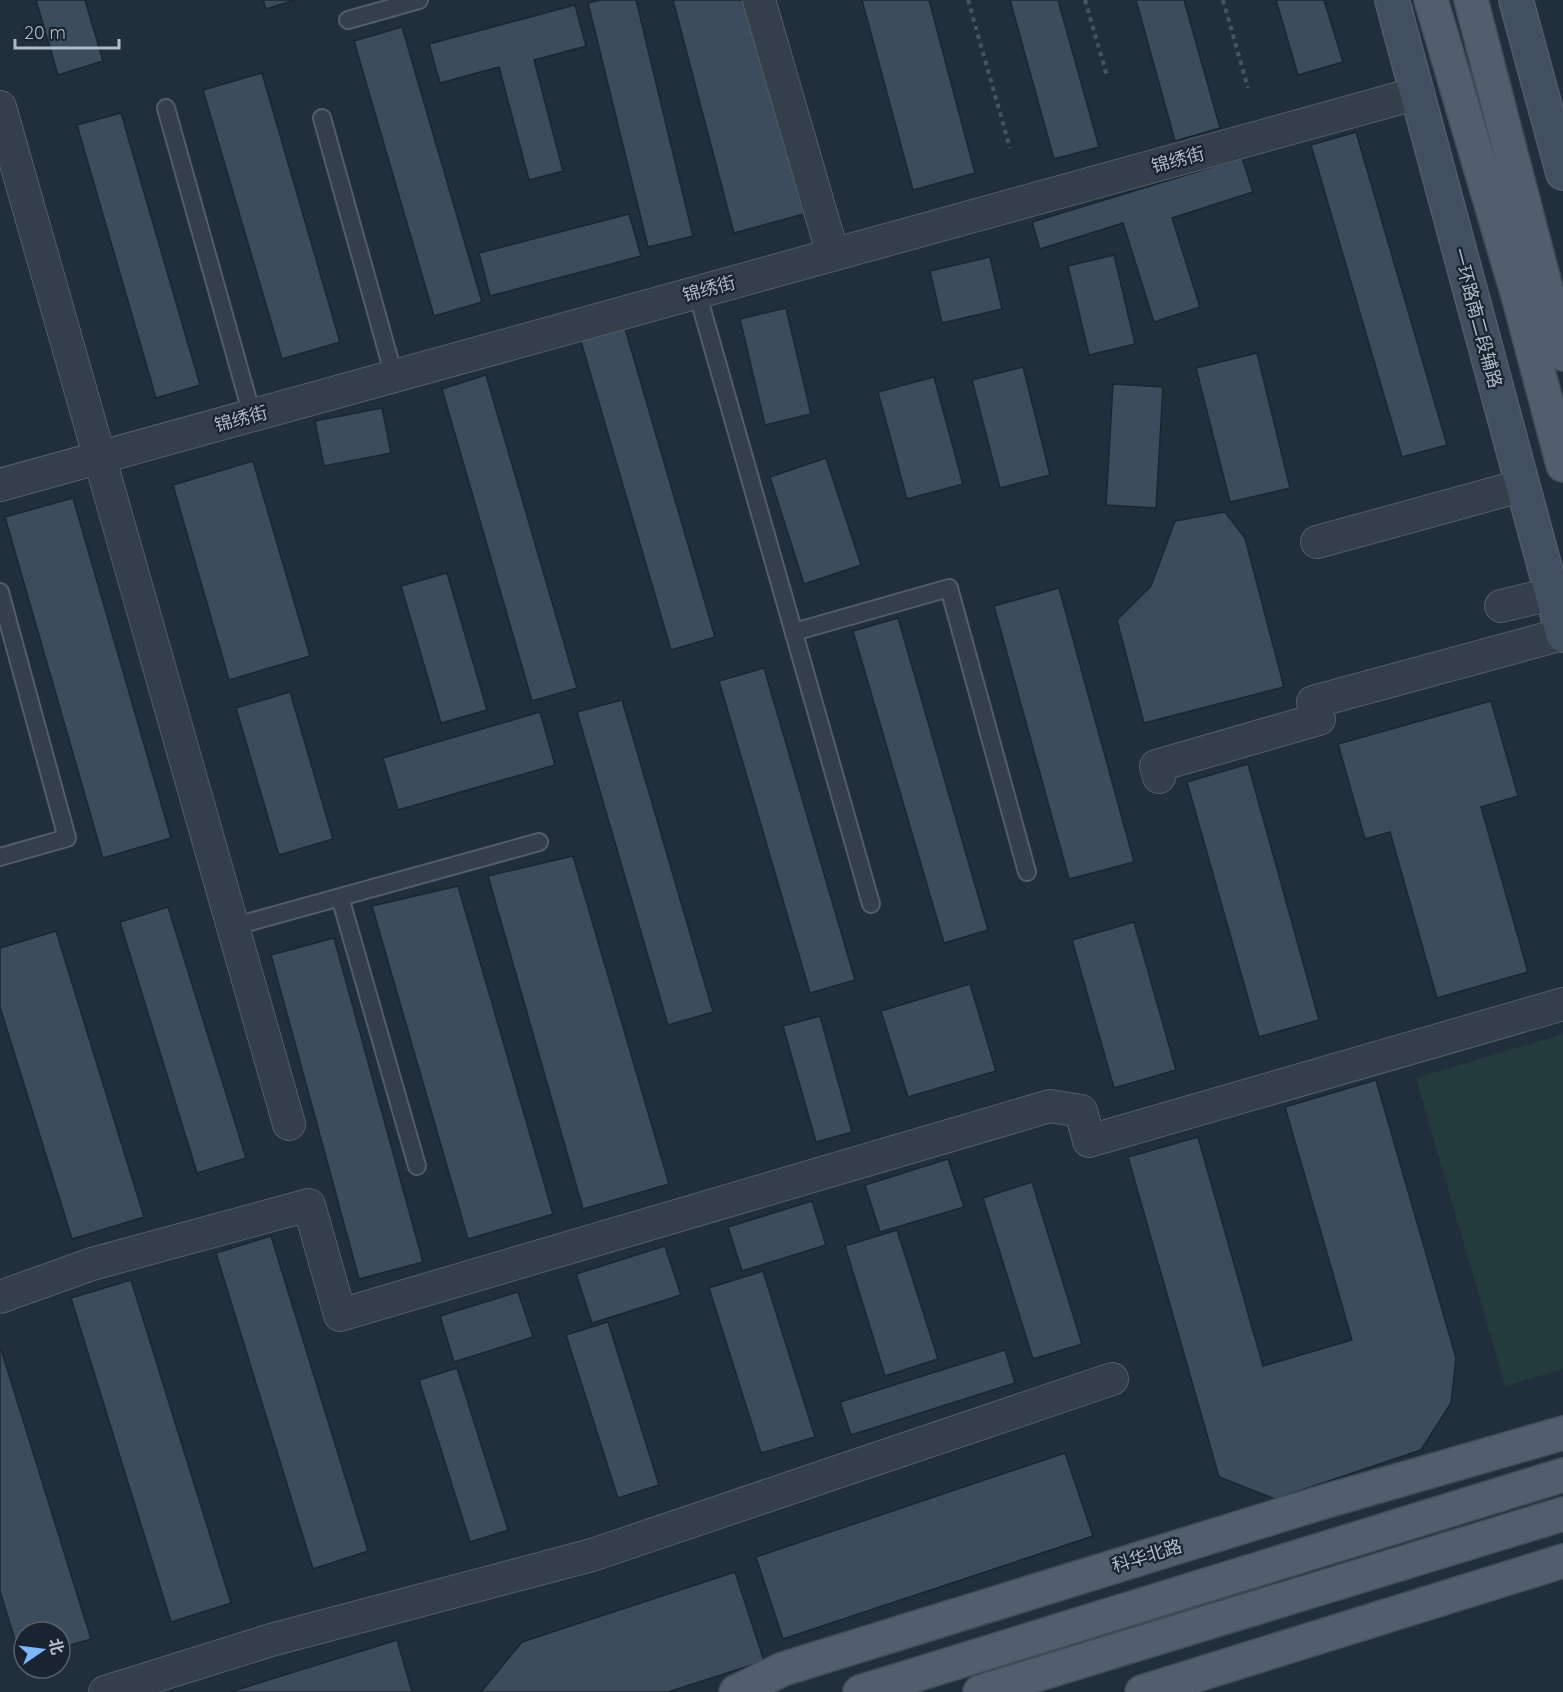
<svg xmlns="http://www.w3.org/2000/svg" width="1563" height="1692" font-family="Quicksand,'Noto Sans SC',sans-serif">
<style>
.green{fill:#233b3d}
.building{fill:#3c4c5c;stroke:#1c2633;stroke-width:1.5}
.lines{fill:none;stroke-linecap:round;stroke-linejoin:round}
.lane-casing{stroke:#535d6a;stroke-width:20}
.street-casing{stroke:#535d6a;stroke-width:34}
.secondary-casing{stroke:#535d6a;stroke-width:36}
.primary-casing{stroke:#414b58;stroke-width:36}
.path{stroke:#41585a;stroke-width:4;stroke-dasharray:4.5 4.5;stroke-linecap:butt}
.lane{stroke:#353f4c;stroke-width:16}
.street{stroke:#353f4c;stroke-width:32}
.secondary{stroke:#424f60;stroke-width:33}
.primary{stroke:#525e6d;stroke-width:33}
.labels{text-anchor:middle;stroke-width:4.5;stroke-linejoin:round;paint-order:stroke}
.street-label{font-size:18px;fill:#b0bac8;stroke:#1a2431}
</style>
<rect width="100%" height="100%" fill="#212e3c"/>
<!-- green -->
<path class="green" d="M1563,1034v335l-58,17 -89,-308z"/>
<!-- building -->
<path class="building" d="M36,0h49l18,61 -45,14z
M263,0h32l-29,9z
M601,0h35l57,236 -45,11 -60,-244z
M673,0h74l57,214 -70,19z
M862,0h67l46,173 -62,17z
M1010,0h48l41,147 -45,12z
M1136,0h48l36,128 -45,13z
M1276,0h48l19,62 -45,13z
M575,5l11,41 -52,14 29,111 -34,9 -30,-113 -59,16 -11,-39z
M402,27l80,275 -48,14 -80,-275z
M262,73l78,269 -58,17 -79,-269z
M121,113l79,272 -44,13 -79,-273z
M1356,132l91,313 -45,12 -91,-312z
M1242,158l11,34 -81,26 28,89 -46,15 -31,-99 -83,26 -8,-27z
M629,214l12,42 -151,40 -11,-43z
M1114,255l21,89 -46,11 -21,-89z
M990,257l12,52 -60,14 -12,-52z
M786,308l25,106 -46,11 -25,-106z
M624,325l91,312 -44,13 -91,-312z
M1257,353l33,135 -60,14 -34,-134z
M1023,367l27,108 -50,13 -28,-108z
M486,375l91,313 -45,13 -90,-312z
M934,377l29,107 -56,15 -29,-107z
M1113,384l50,3 -7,121 -50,-3z
M382,408l9,45 -67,13 -9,-45z
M826,458l35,107 -57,19 -34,-107z
M253,461l57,195 -81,24 -56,-195z
M73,498l98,340 -68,20 -98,-341z
M1225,512l20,26 39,149 -140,36 -27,-103 34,-34 24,-65z
M447,573l40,137 -46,13 -40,-137z
M1059,588l75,274 -65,17 -75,-273z
M898,618l90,312 -44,13 -91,-312z
M764,668l91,312 -45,13 -91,-312z
M290,692l43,147 -54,16 -43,-147z
M622,700l91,312 -45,13 -91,-313z
M1491,701l27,95 -37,11 47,165 -91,26 -47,-166 -25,7 -27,-95z
M540,712l15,53 -157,45 -15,-52z
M1248,764l71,256 -60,17 -72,-255z
M573,856l96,328 -86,25 -95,-333z
M458,886l95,328 -85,25 -96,-333z
M168,907l78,251 -49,15 -77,-251z
M1134,922l42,148 -62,18 -42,-148z
M56,931l88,286 -72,22 -72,-232v-59z
M334,938l89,324 -64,17 -88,-324z
M970,984l26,87 -88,26 -27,-86z
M820,1016l32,116 -36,10 -33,-116z
M1376,1080l80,278 -5,45 -30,47 -146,49 -56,-22 -91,-320 70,-20 65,229 89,-26 -67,-233z
M948,1159l16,48 -84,25 -15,-47z
M1032,1182l50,162 -49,15 -50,-161z
M812,1201l14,44 -84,26 -14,-44z
M897,1230l41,129 -53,17 -40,-130z
M271,1236l97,315 -55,18 -97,-316z
M665,1246l16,49 -89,28 -16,-49z
M763,1271l52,166 -54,16 -52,-165z
M131,1280l100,323 -60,19 -100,-324z
M518,1292l15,45 -79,25 -14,-46z
M608,1322l51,163 -41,13 -52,-163z
M0,1346l91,293 -31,9v-16h-36v27l-3,1 -21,-69z
M1005,1350l10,33 -164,52 -11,-33z
M457,1368l51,162 -38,12 -51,-162z
M1065,1453l28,83 -310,103 -27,-82z
M735,1572l29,89 -96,31h-187l41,-50z
M397,1640l15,52h-182z"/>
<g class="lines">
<!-- lane casing -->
<g class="lane-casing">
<path id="lane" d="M348,20l71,-20
M166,108l86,307
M322,118l72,258
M697,292l174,612
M0,592l67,246 -67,19
M794,632l155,-44 78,284
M340,897l77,269
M232,927l307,-85"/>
</g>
<!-- street casing -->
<g class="street-casing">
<path id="street" d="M759,0l74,255
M0,107l289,1017
M0,485l1418,-392
M1317,542l204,-56
M1501,606l50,-12
M1159,777l-3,-11 163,-47 -6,-17 250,-68
M0,1297l92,-33 217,-59 31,110 710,-209 31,5 8,30 474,-137
M105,1692l166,-52 321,-85 520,-176"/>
</g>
<!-- secondary casing -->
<g class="secondary-casing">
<path id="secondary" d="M1392,0l171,635
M1516,0l47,173"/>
</g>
<!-- primary casing -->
<g class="primary-casing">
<path id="primary" d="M1431,0l88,299 44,166
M1471,0l92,354
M736,1692l47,-23 540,-167 240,-69
M860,1692l703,-217
M980,1692l583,-178
M1142,1692l421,-131"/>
</g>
<!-- path -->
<path class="path" d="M968,0l42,148
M1085,0l22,76
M1223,0l25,88"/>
<!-- lane -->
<use href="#lane" class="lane"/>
<!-- street -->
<use href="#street" class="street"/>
<!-- secondary -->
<use href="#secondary" class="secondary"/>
<!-- primary -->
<use href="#primary" class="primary"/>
</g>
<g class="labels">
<!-- street labels -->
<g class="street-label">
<text transform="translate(1178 160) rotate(-15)" y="6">锦绣街</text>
<text transform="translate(709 289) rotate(-15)" y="6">锦绣街</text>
<text transform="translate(1477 318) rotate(75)" y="6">一环路南二段辅路</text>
<text transform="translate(241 419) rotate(-15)" y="6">锦绣街</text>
<text transform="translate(1147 1556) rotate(-17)" y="6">科华北路</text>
</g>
</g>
<!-- north arrow -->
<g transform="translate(42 1650) rotate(76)"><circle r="28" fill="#1a2431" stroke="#56606d" stroke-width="1.5"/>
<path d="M0-4.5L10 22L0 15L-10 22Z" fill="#7eb5ff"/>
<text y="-9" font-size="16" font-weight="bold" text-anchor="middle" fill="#b0bac8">北</text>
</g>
<!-- scale -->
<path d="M15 39v9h104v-9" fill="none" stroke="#b0bac8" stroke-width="3"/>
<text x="24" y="39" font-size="18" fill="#b0bac8" stroke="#1a2431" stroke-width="4.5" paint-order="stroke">20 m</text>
</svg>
